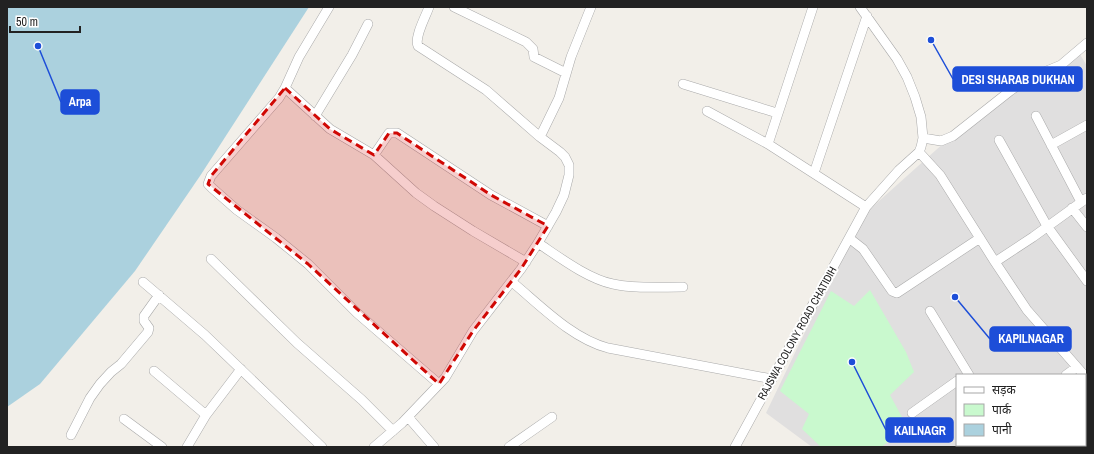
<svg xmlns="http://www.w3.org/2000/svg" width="1094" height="454" font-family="'Archivo Narrow','Noto Sans Devanagari',sans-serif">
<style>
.residential{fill:#e0dfdf;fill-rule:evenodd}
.park{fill:#c9f9ce}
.water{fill:#abd1de}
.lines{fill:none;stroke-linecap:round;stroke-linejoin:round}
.street-casing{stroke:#a9a9a9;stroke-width:10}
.street{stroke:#fff;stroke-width:9}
.marked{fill:#d00804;fill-opacity:0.2;stroke:#d00804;stroke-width:3;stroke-dasharray:8 5;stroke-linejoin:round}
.labels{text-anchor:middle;stroke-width:4;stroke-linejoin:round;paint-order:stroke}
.street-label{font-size:11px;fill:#222;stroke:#fff}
.leader{fill:none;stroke:#1d4ed8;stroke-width:1.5}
.callout-dot{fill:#1d4ed8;stroke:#fff;stroke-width:1.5}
.callout{fill:#1d4ed8;stroke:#1d4ed8;stroke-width:1.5}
.callout-label{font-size:12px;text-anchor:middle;font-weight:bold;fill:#fff}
</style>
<rect width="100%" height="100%" fill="#f2efe9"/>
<!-- residential -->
<path class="residential" d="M1078,51l9,15v381h-275l-46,-34 94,-195 114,-102zM957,375h128v70h-128z"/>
<!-- park -->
<path class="park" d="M870,290l36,62 8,20 -24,23 18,33 -27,19h-60l-19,-18 7,-15 -29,-23 51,-100 23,15z"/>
<!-- water -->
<path class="water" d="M7,7h302l-109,169 -65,95 -95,113 -33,23z"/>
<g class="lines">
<!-- street casing -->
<g class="street-casing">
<path id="street" d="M329,7l-30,50 -14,31 -6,10 -68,78 -3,8 4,4 25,22 39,28 32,26 49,49 82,71
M454,7l72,35 7,7 1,8 32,16
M683,84l94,29
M285,88l45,41 44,26 42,38 18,13 39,25 53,31
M707,111l61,33 98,63
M315,116l37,-61 16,-31
M1036,116l45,86
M540,137l19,-39 12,-41 20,-50
M923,138l18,3 12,-5 57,-45 17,-12 34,-14 26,-22
M999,140l48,86 40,55
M768,144l45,-137
M1051,145l36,-20
M919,152l21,23 55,87 32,48 57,65
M374,155l15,-22h8l94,62 57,31
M814,173l53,-157
M1072,208l15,19
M849,238l14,11 29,42 5,2 83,-55
M538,243c21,14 50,36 75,41 23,5 47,3 70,3
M211,259l86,84 65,57 31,31
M995,262l38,-25 54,-39
M143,282l62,53 117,112
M512,282c28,23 59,56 96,66l164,31
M930,311l39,64
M154,371l52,44
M1066,375l11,-8
M912,413l45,-32
M408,417l26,30
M124,419l38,28
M71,435l19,-37 10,-14 11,-12 10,-8 27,-32 1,-4 -5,-7v-5l15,-21
M1068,445l1,2
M187,447l19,-32 35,-46
M374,447l28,-24 43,-45 28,-47 48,-62 17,-26 18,-31 8,-17 5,-20v-10l-4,-8 -5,-5 -20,-15 -54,-47 -68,-44c-4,-9 8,-30 11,-39
M509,447l43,-30
M735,447l131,-240 33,-37 20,-18 2,-5 2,-9 -2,-21 -6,-20 -8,-20 -10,-18 -37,-52
M969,447l4,-2"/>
</g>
<!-- street -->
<use href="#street" class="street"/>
</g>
<!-- marked area -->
<path class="marked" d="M285,88l45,41 44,26 15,-22h8l94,62 57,31 -27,43 -48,62 -34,53 -131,-120 -100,-80 3,-8z"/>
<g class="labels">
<!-- street labels -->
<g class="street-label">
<text transform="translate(797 333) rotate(-61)" y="4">RAJSWA COLONY ROAD CHATIDIH</text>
</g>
</g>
<!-- callouts -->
<path class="leader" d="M931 40L953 79M38 46L61 102M955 297L990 339M852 362L886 430"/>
<g class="callout-dot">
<circle cx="931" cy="40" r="4"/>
<circle cx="38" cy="46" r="4"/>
<circle cx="955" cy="297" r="4"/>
<circle cx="852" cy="362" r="4"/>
</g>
<g class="callout">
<rect x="953" y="67" width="129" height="24" rx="4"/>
<rect x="61" y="90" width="38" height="24" rx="4"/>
<rect x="990" y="327" width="81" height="24" rx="4"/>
<rect x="886" y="418" width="67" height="24" rx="4"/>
</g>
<g class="callout-label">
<text x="1018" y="84">DESI SHARAB DUKHAN</text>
<text x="80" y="106">Arpa</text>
<text x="1031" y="343">KAPILNAGAR</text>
<text x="920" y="435">KAILNAGR</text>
</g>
<!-- border -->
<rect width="1094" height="454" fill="none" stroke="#222222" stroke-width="16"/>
<!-- legend -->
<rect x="956" y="374" width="130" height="72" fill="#ffffff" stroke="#a7a7a7"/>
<rect x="964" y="387" width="20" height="6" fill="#ffffff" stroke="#a7a7a7"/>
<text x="992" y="394" font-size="12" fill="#222222">सड़क</text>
<rect x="964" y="404" width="20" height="12" fill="#c9f9ce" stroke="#a7a7a7"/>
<text x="992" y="414" font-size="12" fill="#222222">पार्क</text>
<rect x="964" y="424" width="20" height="12" fill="#abd1de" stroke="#a7a7a7"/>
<text x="992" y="434" font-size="12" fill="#222222">पानी</text>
<!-- scale -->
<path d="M10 26v6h70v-6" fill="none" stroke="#222222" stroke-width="2"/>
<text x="16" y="26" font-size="12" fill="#222222" stroke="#ffffff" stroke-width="3" paint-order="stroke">50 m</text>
</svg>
